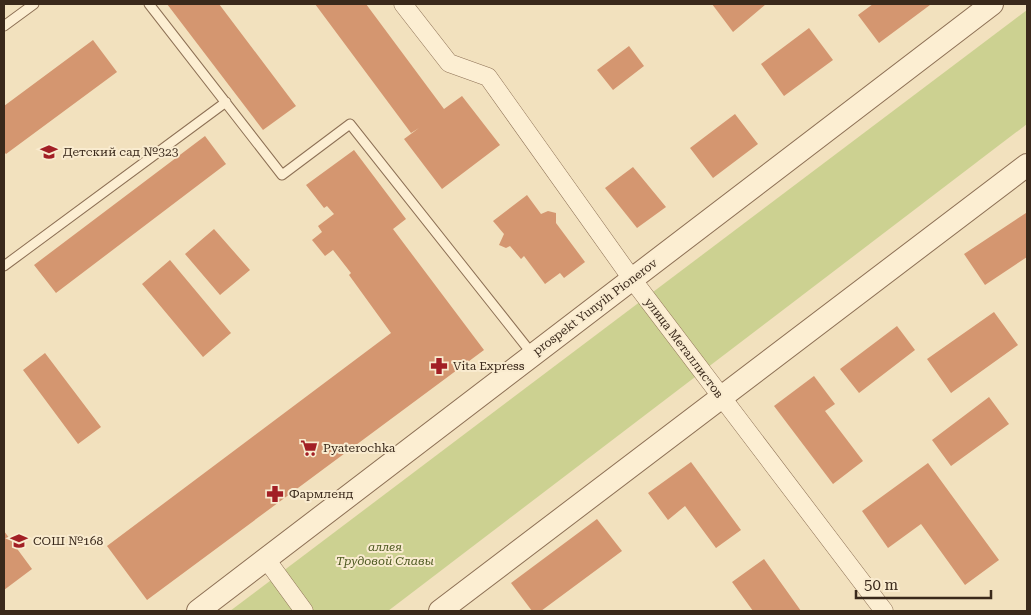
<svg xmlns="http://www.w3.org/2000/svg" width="1031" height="615" font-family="'Roboto Serif',serif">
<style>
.green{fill:#ccd191}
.building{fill:#d49670}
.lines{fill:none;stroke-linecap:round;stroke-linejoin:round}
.service-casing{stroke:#8d7055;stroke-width:11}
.minor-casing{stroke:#8d7055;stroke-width:19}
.tertiary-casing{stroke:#8d7055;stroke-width:24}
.service{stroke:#fceed2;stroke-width:9}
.minor{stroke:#fceed2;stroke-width:18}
.tertiary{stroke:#fceed2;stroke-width:22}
.labels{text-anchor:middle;stroke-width:4;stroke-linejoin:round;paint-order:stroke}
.poi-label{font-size:12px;fill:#3a291b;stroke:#f9ebcf;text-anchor:start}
.street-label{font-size:12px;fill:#3a291b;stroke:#f9ebcf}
.park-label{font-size:12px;font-style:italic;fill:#4d5920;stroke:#f9ebcf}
</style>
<rect width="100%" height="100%" fill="#f2e1be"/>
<!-- green -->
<path class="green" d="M1027,10v114l-639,487h-158z"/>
<!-- building -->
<path class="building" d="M167,4h52l77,102 -33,24z
M315,4h51l78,105 18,-13 38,49 -58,44 -38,-50 15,-11 -8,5z
M712,4h54l-33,28z
M873,4h56l1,1 -51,38 -21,-28z
M809,28l24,32 -49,36 -23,-32z
M93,40l24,32 -111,82 -2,-2v-46z
M629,46l15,20 -31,24 -16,-20z
M735,114l23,30 -45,34 -23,-30z
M205,136l21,28 -170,129 -22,-28z
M354,150l52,69 -13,10 91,121 -337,250 -40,-54 284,-213 -42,-58 2,-2 -18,-23 -8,6 -13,-16 10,-8 -4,-6 16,-12 -7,-8 -3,2 -18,-23z
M633,167l33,40 -29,21 -32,-40z
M527,195l14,19 7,-3 8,2v10l29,39 -21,16 -4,-5 -15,11 -21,-28 -3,3 -11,-13 -4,2 -7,-3 5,-11 -11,-13z
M1026,213l1,44 -42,28 -21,-31z
M214,229l36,41 -30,25 -35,-41z
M170,260l61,73 -28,24 -61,-73z
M994,312l24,33 -67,48 -24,-34z
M897,326l18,24 -56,43 -19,-24z
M45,353l56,74 -23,17 -55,-74z
M814,376l21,28 -10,7 38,50 -30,23 -59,-78z
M989,397l20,27 -58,42 -19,-26z
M691,462l50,68 -25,18 -31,-42 -17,14 -20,-27z
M928,463l71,97 -34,25 -44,-61 -33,24 -26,-37z
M597,519l25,32 -81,60h-9l-21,-28z
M4,531l28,38 -28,21z
M764,559l37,52h-48l-21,-29z"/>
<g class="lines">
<!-- service casing -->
<g class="service-casing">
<path id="service" d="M149,4l133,171 68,-51 183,231
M4,26l30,-22
M4,266l222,-164"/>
</g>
<!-- minor casing -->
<g class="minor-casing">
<path id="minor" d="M403,4l46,59 39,14 144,202 252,332
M266,559l38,52"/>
</g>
<!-- tertiary casing -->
<g class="tertiary-casing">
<path id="tertiary" d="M198,611l794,-607
M440,611l587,-446"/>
</g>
<!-- service -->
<use href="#service" class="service"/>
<!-- minor -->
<use href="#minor" class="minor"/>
<!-- tertiary -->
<use href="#tertiary" class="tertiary"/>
</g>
<!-- icons -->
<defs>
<g id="school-bare" transform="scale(1.35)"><path d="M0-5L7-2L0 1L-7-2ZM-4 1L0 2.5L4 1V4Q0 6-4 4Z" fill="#a21f25" stroke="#f9ebcf" stroke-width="2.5" paint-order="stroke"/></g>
<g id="pharmacy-bare" transform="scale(1.35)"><path d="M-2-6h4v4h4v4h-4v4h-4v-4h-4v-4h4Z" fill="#a21f25" stroke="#f9ebcf" stroke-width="2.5" paint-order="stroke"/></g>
<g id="supermarket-bare" transform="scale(1.35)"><path d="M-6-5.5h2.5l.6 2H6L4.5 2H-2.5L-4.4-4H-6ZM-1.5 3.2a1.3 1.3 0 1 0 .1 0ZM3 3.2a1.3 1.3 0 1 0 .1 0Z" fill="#a21f25" stroke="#f9ebcf" stroke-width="2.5" paint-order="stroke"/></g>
</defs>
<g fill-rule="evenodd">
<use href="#school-bare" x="49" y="152"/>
<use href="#pharmacy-bare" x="439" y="366"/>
<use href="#supermarket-bare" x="309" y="448"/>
<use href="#pharmacy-bare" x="275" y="494"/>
<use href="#school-bare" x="19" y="541"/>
</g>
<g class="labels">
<!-- poi labels -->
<g class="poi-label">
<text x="63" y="156">Детский сад №323</text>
<text x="453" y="370">Vita Express</text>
<text x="323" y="452">Pyaterochka</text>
<text x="289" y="498">Фармленд</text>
<text x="33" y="545">СОШ №168</text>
</g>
<!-- street labels -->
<g class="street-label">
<text transform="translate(595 307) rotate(-37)" y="4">prospekt Yunyih Pionerov</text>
<text transform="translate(684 348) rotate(53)" y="4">улица Металлистов</text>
</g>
<!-- park labels -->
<g class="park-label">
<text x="385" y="551">аллея<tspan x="385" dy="14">Трудовой Славы</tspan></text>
</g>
</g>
<!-- border -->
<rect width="1031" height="615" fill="none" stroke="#3a291b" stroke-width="10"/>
<!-- scale -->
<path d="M856 590v8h135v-8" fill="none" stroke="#3a291b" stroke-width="2.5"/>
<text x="864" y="590" font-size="15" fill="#3a291b" stroke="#f9ebcf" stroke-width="4" paint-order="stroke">50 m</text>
</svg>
